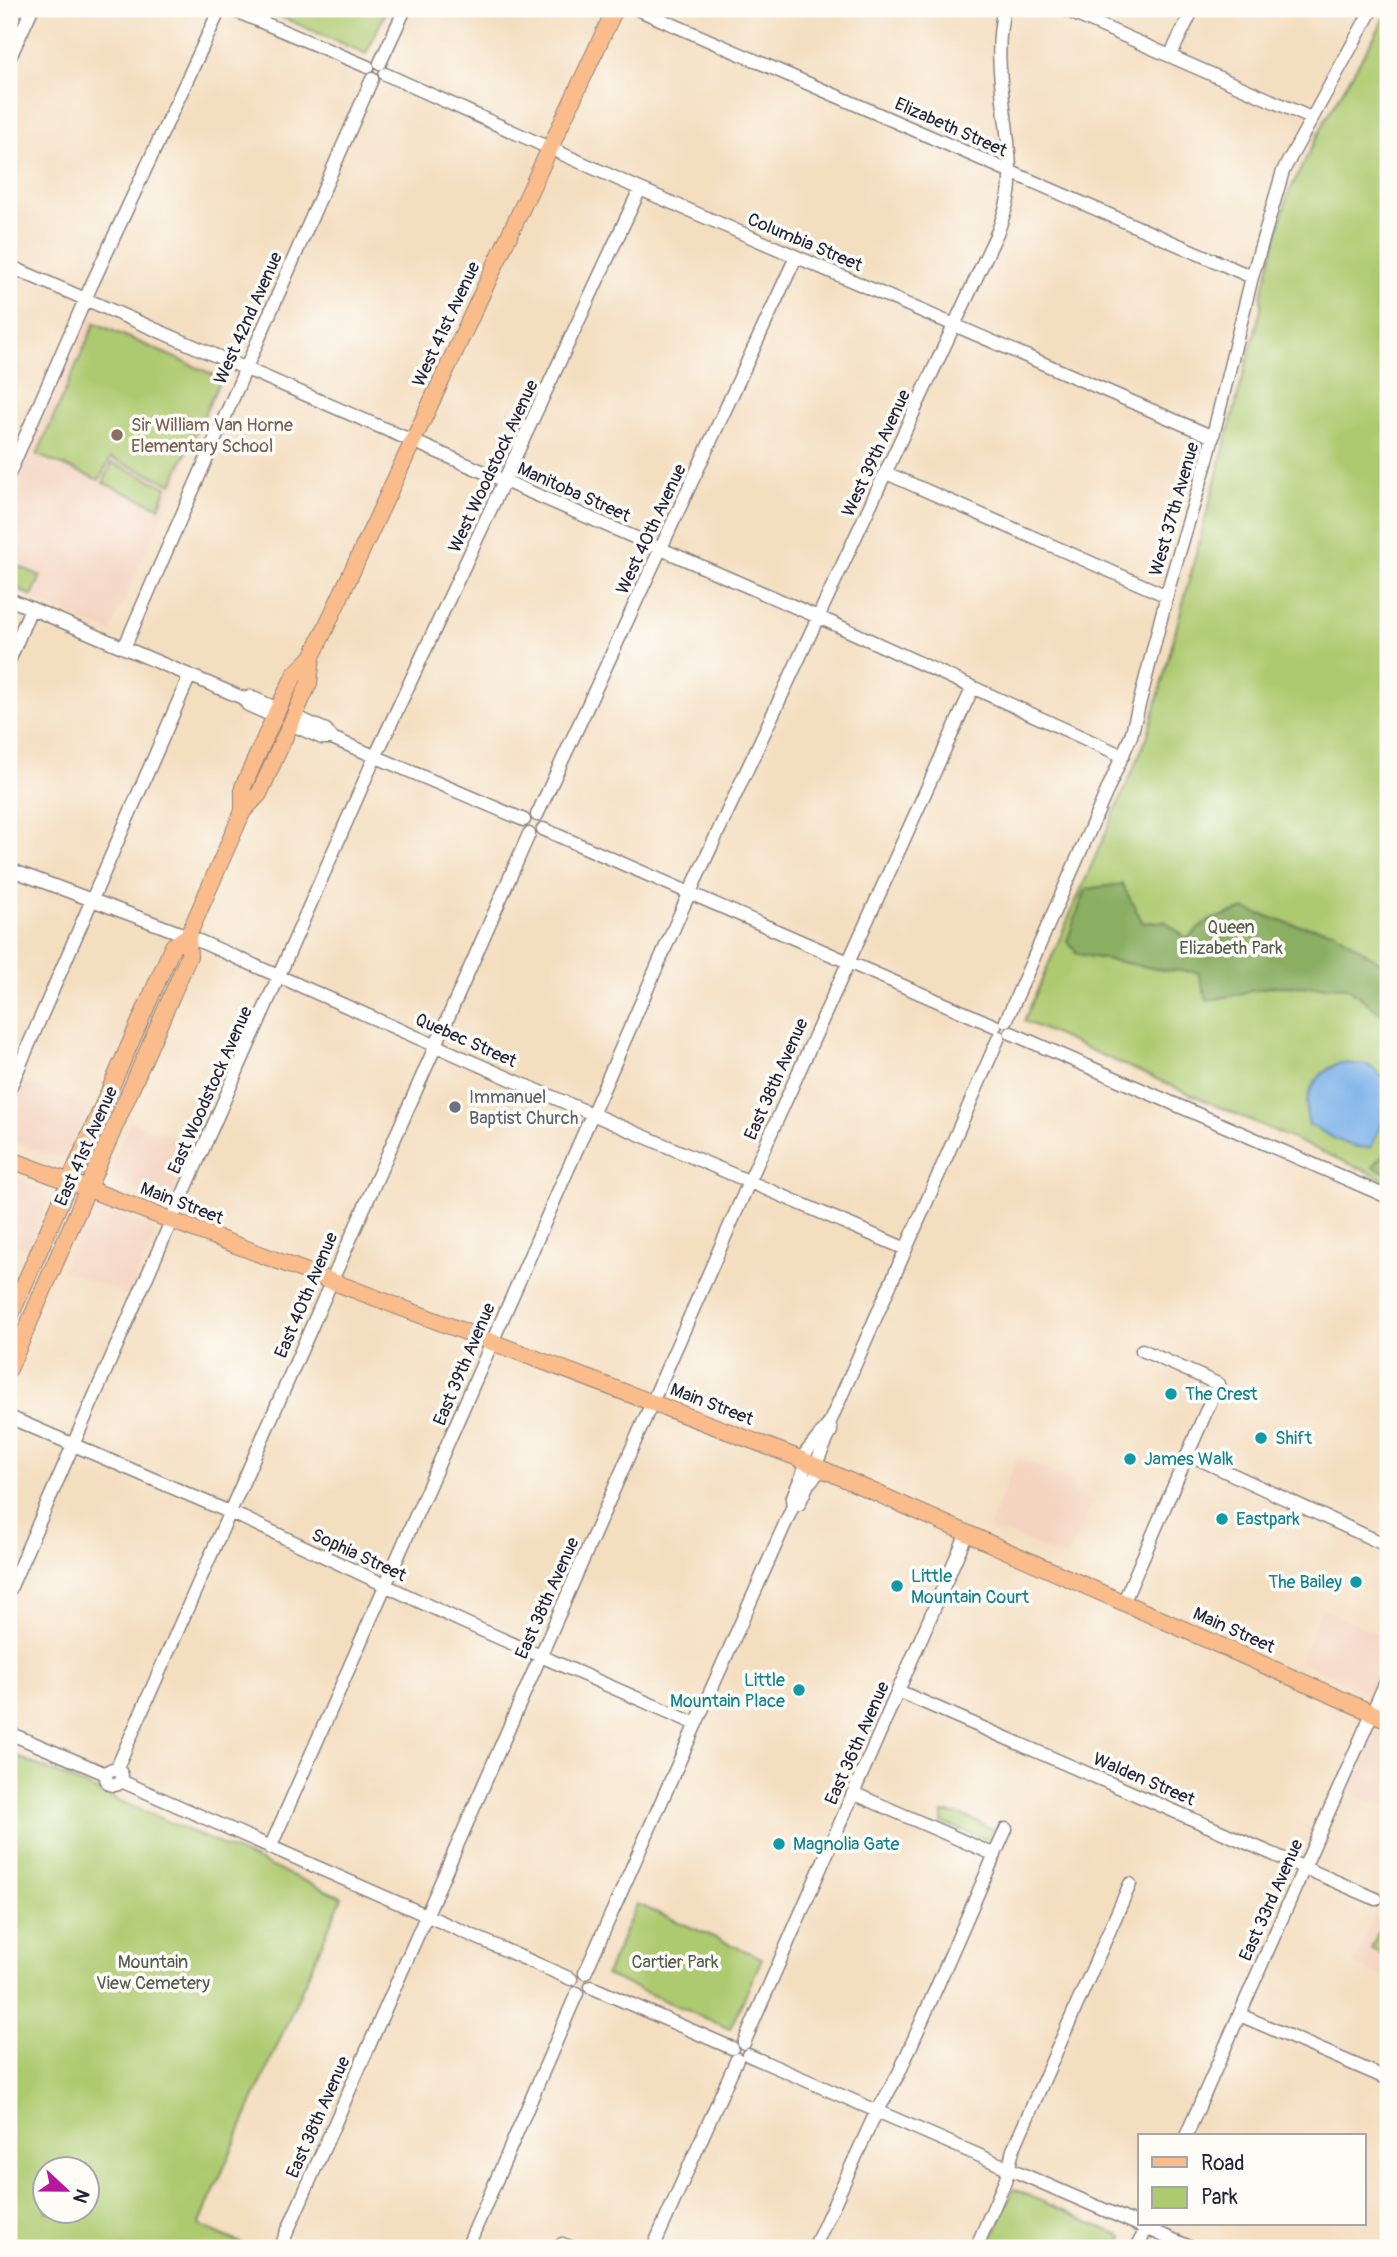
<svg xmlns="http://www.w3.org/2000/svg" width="1397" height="2257" font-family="Pangolin,sans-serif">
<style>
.built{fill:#f4d3c0}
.green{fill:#aeca70;stroke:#687656;stroke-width:2;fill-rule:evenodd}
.forest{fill:#8aae62;stroke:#56684e;stroke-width:2}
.water{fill:#7ab1e9;stroke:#4e6a92;stroke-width:2}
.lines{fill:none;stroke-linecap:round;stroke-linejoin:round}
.minor-casing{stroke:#8b807e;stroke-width:15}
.major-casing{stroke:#8b807e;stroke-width:18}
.minor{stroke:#fff;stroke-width:12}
.major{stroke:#fabc8b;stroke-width:16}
.education-dot{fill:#8d6e63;stroke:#fdfcf7;stroke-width:2.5}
.worship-dot{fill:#6b7280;stroke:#fdfcf7;stroke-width:2.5}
.culture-dot{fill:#0f9aa8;stroke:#fdfcf7;stroke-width:2.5}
.labels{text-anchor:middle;stroke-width:7;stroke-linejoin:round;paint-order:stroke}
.street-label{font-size:18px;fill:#22223b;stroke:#fdfcf7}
.education-label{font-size:18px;fill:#785e54;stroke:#fdfcf7;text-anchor:start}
.park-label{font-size:18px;fill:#535d4e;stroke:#fdfcf7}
.worship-label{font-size:18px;fill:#5b616d;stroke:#fdfcf7;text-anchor:start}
.culture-label{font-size:18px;fill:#0d838f;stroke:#fdfcf7;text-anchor:start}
</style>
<rect width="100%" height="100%" fill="#fdfcf7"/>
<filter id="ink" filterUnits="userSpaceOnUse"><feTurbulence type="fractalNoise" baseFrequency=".0143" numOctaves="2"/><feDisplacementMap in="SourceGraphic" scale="14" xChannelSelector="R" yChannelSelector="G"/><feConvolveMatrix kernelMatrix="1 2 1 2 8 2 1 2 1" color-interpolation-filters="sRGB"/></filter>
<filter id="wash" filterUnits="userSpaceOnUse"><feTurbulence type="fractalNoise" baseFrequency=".00686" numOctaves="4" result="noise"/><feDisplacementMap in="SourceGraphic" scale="28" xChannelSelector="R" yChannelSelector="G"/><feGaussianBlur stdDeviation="1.57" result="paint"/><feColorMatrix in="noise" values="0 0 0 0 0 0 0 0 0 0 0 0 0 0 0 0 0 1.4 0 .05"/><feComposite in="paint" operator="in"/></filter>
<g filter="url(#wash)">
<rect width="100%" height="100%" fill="#f4dec0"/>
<!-- built -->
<path class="built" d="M91,318l134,58 -115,256 -101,-42v-96z
M18,1083l11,1 61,24 -24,48 -7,2 -50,-18v-34z
M129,1121l61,21 4,6 -23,49 -6,2 -51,-19 -5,-6z
M9,1175l40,17 1,7 -22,49 -19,-5z
M100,1208l51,19 4,7 -26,62 -67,-26 26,-57z
M1017,1457l59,26 -3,9 20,9 -25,58 -60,-26 -8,1 -12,-5z
M1322,1609l66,29v12l-18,40 -7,1 -64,-30z
M1381,1732l7,3v75l-39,-18 25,-55z
M1388,1883v96l-35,-15z"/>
<!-- green -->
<path class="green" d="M263,9h124l-21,45z
M1388,13v1168l-364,-160 124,-286 113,-426v-12l27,-103 38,-75z
M95,323l126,55 -49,106 -61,-26 -12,22 -62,-25z
M112,463l55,24 -8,20 -56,-24z
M9,562l32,14 -9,20 -23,-11z
M9,1753l333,144 -143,328 53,23h-243zM46,2170h42v42h-42z
M943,1813c18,-1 36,10 52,17l2,5 -6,6 -46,-17 -3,-2z
M637,1904l125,54 -32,71 -124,-54z
M1388,1910v46l-17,-7z
M1014,2189l109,48 -5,11h-131z"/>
<!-- forest -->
<path class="forest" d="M1122,884l21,39 22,-2 22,18 21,-18 36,-12 47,15 43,7 54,37v51l-41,-32 -73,-1 -67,15 -9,-29 -36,-2 -84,-16 -11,-13 19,-52z
M1388,1148v26l-15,-7z"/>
<!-- water -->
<path class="water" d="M1338,1063l30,2 20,16v38l-6,4 -11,24c-23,4 -41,-13 -62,-22 -8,-27 4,-49 29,-62z"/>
</g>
<g filter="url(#ink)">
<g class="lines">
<!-- minor casing -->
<g class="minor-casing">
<path id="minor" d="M231,9l137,58
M637,9l615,268
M1063,9l248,109
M1170,56l23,-47
M9,59l23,-50
M380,63l25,-54
M385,74l255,115 573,248
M9,266l823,357 291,133
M886,473l281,123
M9,474l82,-188 129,-277
M9,599l234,99 8,-1 27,12
M124,648l248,-569
M9,661l22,-53
M243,698l5,7 27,12
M294,716l32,14 6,8 192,82
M290,724l32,14h10
M537,815l259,-558
M543,829l452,197
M9,869l179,67 325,144 393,169
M1006,1021l125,-285 39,-153 37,-123 45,-183 31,-106 89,-162
M1011,1033l377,164
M9,1090l181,-415
M9,1417l234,101 220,104 233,102
M1188,1454l200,92
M800,1460l29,-36 170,-387
M815,1466l16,-35 -2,-7
M793,1506l6,-2 9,-20 14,-15
M9,1591l361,-823 270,-579
M1124,1601l94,-217 -76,-34
M898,1691l478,208
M9,1733l97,41
M106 1777a8 8 0 1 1 16 0a8 8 0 1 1-16 0Z
M116,1770l413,-936
M121,1781l450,198
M853,1793l142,62
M270,1848l414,-943 314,-674c5,-15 12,-32 12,-48 2,-58 -20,-116 -6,-174
M585,1973l208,-467 -1,-7 15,-36
M591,1987l141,61
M1240,2015l148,64
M744,2043l223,-510
M748,2055l444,193
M1186,2136l202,-459
M562,2244l11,4
M280,2248l477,-1084 215,-475
M467,2248l110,-255
M653,2248l84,-189
M814,2248l58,-127 27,-48 107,-244
M976,2248l30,-69 7,-29 117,-266
M1137,2248l11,-24"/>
</g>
<!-- major casing -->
<g class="major-casing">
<path id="major" d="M243,811v-24l35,-78 17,-35 17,-17
M9,1159l784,297 595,264
M9,1319l164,-373 15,-10
M9,1369l180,-413 -1,-20 55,-125 16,-17 50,-111 3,-26 303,-648"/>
</g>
<!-- minor -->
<use href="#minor" class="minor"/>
<!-- major -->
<use href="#major" class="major"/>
</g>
</g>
<!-- markers -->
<circle class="education-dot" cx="117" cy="435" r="7"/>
<circle class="worship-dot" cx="455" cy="1107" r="7"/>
<g class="culture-dot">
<circle cx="1171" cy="1394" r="7"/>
<circle cx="1261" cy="1438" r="7"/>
<circle cx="1130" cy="1459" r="7"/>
<circle cx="1222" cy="1519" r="7"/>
<circle cx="1356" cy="1582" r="7"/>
<circle cx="897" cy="1586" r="7"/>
<circle cx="799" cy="1690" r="7"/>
<circle cx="779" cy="1844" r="7"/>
</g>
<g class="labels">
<!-- street labels -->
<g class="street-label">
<text transform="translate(951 127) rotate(24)" y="6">Elizabeth Street</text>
<text transform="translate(805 242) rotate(23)" y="6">Columbia Street</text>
<text transform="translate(248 318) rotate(-66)" y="6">West 42nd Avenue</text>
<text transform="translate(446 324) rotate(-65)" y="6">West 41st Avenue</text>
<text transform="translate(876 453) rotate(-65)" y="6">West 39th Avenue</text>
<text transform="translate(493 466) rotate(-65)" y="6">West Woodstock Avenue</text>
<text transform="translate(574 492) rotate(24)" y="6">Manitoba Street</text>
<text transform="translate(1174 509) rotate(-74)" y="6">West 37th Avenue</text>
<text transform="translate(651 529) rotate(-65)" y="6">West 40th Avenue</text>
<text transform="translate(466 1040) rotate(24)" y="6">Quebec Street</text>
<text transform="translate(776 1079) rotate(-66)" y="6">East 38th Avenue</text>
<text transform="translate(210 1090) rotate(-66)" y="6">East Woodstock Avenue</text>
<text transform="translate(86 1146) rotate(-66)" y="6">East 41st Avenue</text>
<text transform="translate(182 1203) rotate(21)" y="6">Main Street</text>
<text transform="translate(306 1295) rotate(-67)" y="6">East 40th Avenue</text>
<text transform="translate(464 1364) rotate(-67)" y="6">East 39th Avenue</text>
<text transform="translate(712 1404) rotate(21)" y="6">Main Street</text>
<text transform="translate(359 1555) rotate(25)" y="6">Sophia Street</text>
<text transform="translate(547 1598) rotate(-66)" y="6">East 38th Avenue</text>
<text transform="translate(1234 1630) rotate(24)" y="6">Main Street</text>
<text transform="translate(857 1743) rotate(-66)" y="6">East 36th Avenue</text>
<text transform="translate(1144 1779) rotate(23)" y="6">Walden Street</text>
<text transform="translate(1271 1900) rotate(-66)" y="6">East 33rd Avenue</text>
<text transform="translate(318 2117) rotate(-66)" y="6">East 38th Avenue</text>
</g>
<!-- education labels -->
<g class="education-label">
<text x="131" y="431">Sir William Van Horne<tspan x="131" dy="21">Elementary School</tspan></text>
</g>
<!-- park labels -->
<g class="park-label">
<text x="1231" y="933">Queen<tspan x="1231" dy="21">Elizabeth Park</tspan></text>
<text x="153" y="1968">Mountain<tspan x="153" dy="21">View Cemetery</tspan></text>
<text x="675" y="1968">Cartier Park</text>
</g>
<!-- worship labels -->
<g class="worship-label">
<text x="469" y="1103">Immanuel<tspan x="469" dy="21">Baptist Church</tspan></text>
</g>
<!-- culture labels -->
<g class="culture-label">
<text x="1185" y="1400">The Crest</text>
<text x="1275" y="1444">Shift</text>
<text x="1144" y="1465">James Walk</text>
<text x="1236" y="1525">Eastpark</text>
<text x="911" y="1582">Little<tspan x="911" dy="21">Mountain Court</tspan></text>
<text x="1342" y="1588" text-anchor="end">The Bailey</text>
<text x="785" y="1686" text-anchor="end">Little<tspan x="785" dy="21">Mountain Place</tspan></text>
<text x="793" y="1850">Magnolia Gate</text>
</g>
</g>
<!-- margin -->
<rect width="1397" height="2257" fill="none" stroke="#fdfcf7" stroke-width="35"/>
<!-- legend -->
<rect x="1138" y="2134" width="228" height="91" fill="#fdfcf7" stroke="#a5a5ac" stroke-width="2"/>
<rect x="1152" y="2157" width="35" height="10" fill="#fabc8b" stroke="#a5a5ac" stroke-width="2"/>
<text x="1201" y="2170" font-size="21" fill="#22223b">Road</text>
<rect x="1152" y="2187" width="35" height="21" fill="#aeca70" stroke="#a5a5ac" stroke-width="2"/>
<text x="1201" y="2204" font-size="21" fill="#22223b">Park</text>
<!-- north arrow -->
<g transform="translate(66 2190) rotate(112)"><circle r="33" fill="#fdfcf7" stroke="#a5a5ac" stroke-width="2"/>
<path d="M0-5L12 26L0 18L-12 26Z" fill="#b5179e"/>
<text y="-10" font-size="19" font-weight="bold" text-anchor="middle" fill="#22223b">N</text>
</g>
</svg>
